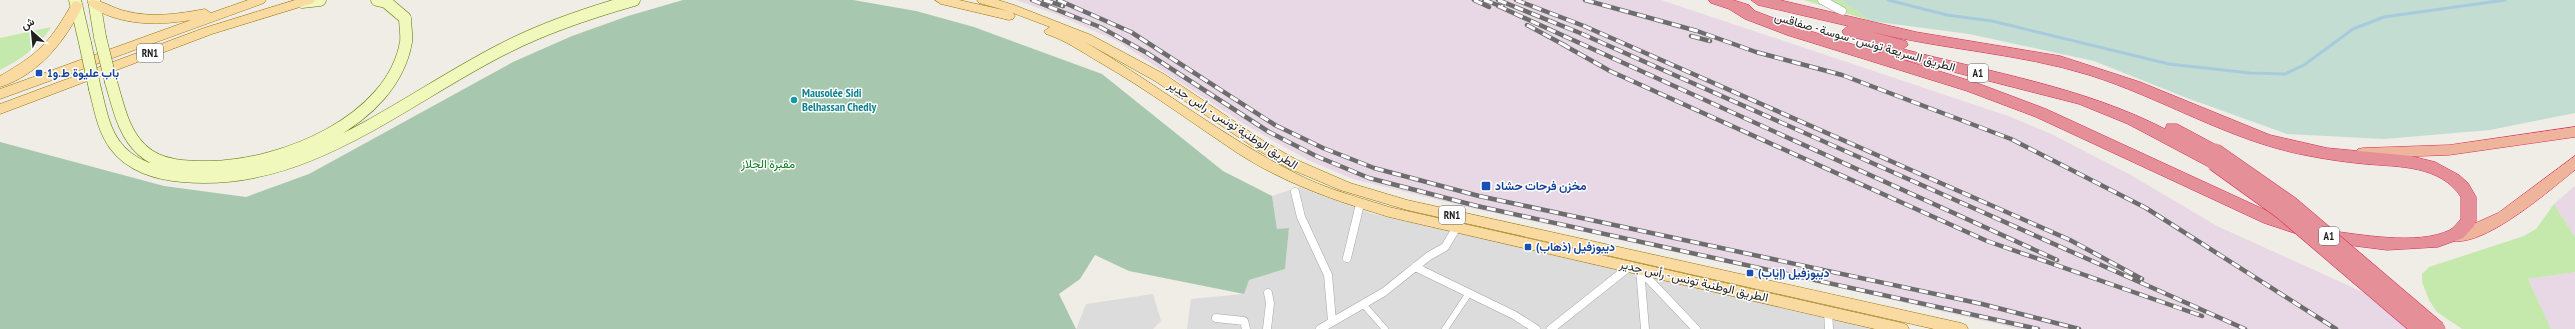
<svg xmlns="http://www.w3.org/2000/svg" width="2575" height="329" font-family="'PT Sans Narrow',Vazirmatn,sans-serif">
<style>
.residential{fill:#dddcdc}
.industrial{fill:#e8d7e4}
.grass{fill:#c5e8ac}
.wetland{fill:#c3ddd3}
.cemetery{fill:#a7c8ae}
.lines{fill:none;stroke-linecap:round;stroke-linejoin:round}
.stream{stroke:#a7cbdc;stroke-width:3}
.pedestrian-casing{stroke:#a6a6a6;stroke-width:7}
.minor-casing{stroke:#a6a6a6;stroke-width:9}
.secondary-casing{stroke:#5f7408;stroke-width:13}
.primary-casing{stroke:#967104;stroke-width:1}
.trunk-casing{stroke:#d62956;stroke-width:1}
.motorway-casing{stroke:#d62956;stroke-width:1}
.pedestrian{stroke:#fff;stroke-width:6}
.minor{stroke:#fff;stroke-width:8}
.secondary{stroke:#f0f8bb;stroke-width:12}
.primary{fill:#f9daa0;fill-rule:evenodd}
.trunk{fill:#efb49c;fill-rule:evenodd}
.motorway{fill:#e58f98;fill-rule:evenodd}
.rail-casing{stroke:#6d6d6d;stroke-width:4.5}
.rail{stroke:#fff;stroke-width:3;stroke-dasharray:9;stroke-linecap:butt}
.secondary-bridge-casing{stroke:#5f7408;stroke-width:13;stroke-linecap:butt}
.motorway-bridge-casing{stroke:#d62956;stroke-width:16;stroke-linecap:butt}
.secondary-bridge{stroke:#f0f8bb;stroke-width:12}
.motorway-bridge{stroke:#e58f98;stroke-width:15}
.transit-dot{fill:#1a4fb4;stroke:#fff;stroke-width:1.5}
.culture-dot{fill:#0f9aa8;stroke:#fff;stroke-width:1.5}
.labels{text-anchor:middle;stroke-width:3;stroke-linejoin:round;paint-order:stroke}
.shield{fill:#fff;stroke:#626262;stroke-width:1}
.shield-label{font-size:11px;font-weight:bold;fill:#1f1f1f}
.street-label{font-size:12px;fill:#1f1f1f;stroke:#fff}
.transit-label{font-size:12px;font-weight:bold;fill:#164399;stroke:#fff;text-anchor:start}
.culture-label{font-size:12px;font-weight:bold;fill:#0d838f;stroke:#fff;text-anchor:start}
.park-label{font-size:12px;fill:#0e7b20;stroke:#fff}
</style>
<rect width="100%" height="100%" fill="#efede5"/>
<!-- residential -->
<path class="residential" d="M1299,187l74,27 510,115h-696l4,-30 52,-5 5,-14 37,-11 4,-41 -12,2 -5,-34z
M1153,294l8,27 -8,8h-77l10,-25z"/>
<!-- industrial -->
<path class="industrial" d="M1016,0h645l347,116 41,17 80,41 88,52 227,103h-425l-182,-42 -361,-78 -123,-30 -45,-19 -64,-36 -127,-83 -59,-26z
M2575,186v51l-21,-33z
M2575,272v57h-24l-23,-50z"/>
<!-- grass -->
<path class="grass" d="M1804,0h37l30,21z
M51,27c-12,20 -31,33 -51,43v-32z
M2554,204l21,33v35l-47,7 23,50h-89l-25,-17 -8,-12 -7,-18v-8l7,-7 95,-31 12,-7z"/>
<!-- wetland -->
<path class="wetland" d="M1841,0h734v113l-85,17 -106,9 -97,-5 -100,-36 -93,-37 -125,-27 -98,-13z"/>
<!-- cemetery -->
<path class="cemetery" d="M683,0h170l63,11 58,16 128,47 121,97 49,25 5,33 12,-1 -4,41 -36,11 -5,14 -115,-23 -34,-16 -15,24 -21,15 17,35h-1076v-187l164,44 82,11 63,-23 204,-112 59,-26 56,-20z"/>
<g class="lines">
<!-- stream -->
<path class="stream" d="M1888,0l59,15 45,6 177,43 81,9 35,1 19,-9 49,-36 31,-12 121,-17"/>
<!-- pedestrian casing -->
<g class="pedestrian-casing">
<path id="pedestrian" d="M1363,304l22,25
M1445,329l24,-36"/>
</g>
<!-- minor casing -->
<g class="minor-casing">
<path id="minor" d="M1822,0l20,11
M1295,192l6,25 27,58 4,46
M1347,258l13,-54
M1415,267l99,48 22,14
M1640,269l5,60
M1640,270l56,59
M1828,311l1,18
M1216,318l28,3 2,8
M1267,329l3,-26 -2,-10
M1320,329l64,-37 45,-36 16,-9 12,-20
M1551,329l78,-62"/>
</g>
<!-- secondary casing -->
<g class="secondary-casing">
<path id="secondary" d="M75,0l10,43
M94,0l6,37
M302,2l18,-2
M111,82c7,23 12,51 31,68 18,17 45,17 68,17 72,-1 182,-45 196,-125 1,-7 -1,-16 -1,-24l-19,-16 -9,-2
M95,89c5,19 8,40 20,56 15,21 43,29 67,31 121,12 217,-74 319,-126 42,-22 87,-37 133,-50"/>
</g>
<!-- primary casing -->
<g class="primary-casing">
<path id="primary" d="M90,0c13,0 22,8 35,11 27,7 53,3 80,-2l6,4 37,-13h18l-2,3 -264,96v-10l191,-69c-30,5 -62,6 -91,-8 -4,-3 -9,-4 -12,-9z
M295,0h20l-2,3 -101,31 -212,80v-10l204,-76z
M935,0h24l49,11 -29,-8 -2,-3h21l16,5 77,30 73,39 101,68 32,18 53,23 57,17 554,123 5,2 2,4h-34l-527,-119 -67,-20 -52,-22 -32,-19 -101,-68 -70,-39c72,42 138,95 212,132 29,15 61,23 92,33l513,116 5,2 2,4h-34l-486,-112c-53,-16 -103,-33 -150,-63 -47,-31 -91,-64 -140,-92 -17,-10 -34,-22 -53,-28l-2,-3 6,-4 -37,-14 2,3 -2,3 -4,1 -68,-16z
M77,1l6,4c-17,35 -44,70 -83,82v-11c40,-23 50,-34 73,-74z"/>
</g>
<!-- trunk casing -->
<g class="trunk-casing">
<path id="trunk" d="M2575,127v10l-126,18 -86,3 -5,-1 -2,-4 2,-4 5,-1 86,-3z
M2575,156v14c-24,19 -94,81 -126,70l-2,-4 2,-4 20,-6 29,-13z"/>
</g>
<!-- motorway casing -->
<g class="motorway-casing">
<path id="motorway" d="M1709,0h24l16,5 6,6 42,16 84,26 -2,-3 5,-5 -40,-10 -2,-4 6,-5 -90,-21 -7,-5h29l136,32 144,24 80,26 130,53 57,13 84,8 24,6 24,13 9,8 8,14v24l-2,5 -11,12 -25,9 -51,3 -63,-8 -6,-1 -2,-5 2,-5 6,-1c35,4 93,16 126,0 4,-2 8,-8 11,-11v-22c-21,-32 -62,-30 -96,-33 -21,-2 -41,-5 -61,-9 -76,-15 -142,-57 -215,-80 -71,-22 -145,-25 -217,-43l34,9 2,4 -5,4c90,24 180,38 262,80l2,-5h10l43,23 2,4 -2,4 -5,2 6,6 -2,4h-10l-81,-43 -49,-20 -188,-48 86,27 69,26 228,105 34,12 3,4 -3,4 -5,2 -39,-13 -228,-106 -69,-26 -180,-56 -42,-16 -16,-10 -18,-6z"/>
</g>
<!-- pedestrian -->
<use href="#pedestrian" class="pedestrian"/>
<!-- minor -->
<use href="#minor" class="minor"/>
<!-- secondary -->
<use href="#secondary" class="secondary"/>
<!-- primary -->
<use href="#primary" class="primary"/>
<!-- trunk -->
<use href="#trunk" class="trunk"/>
<!-- motorway -->
<use href="#motorway" class="motorway"/>
<!-- rail casing -->
<g class="rail-casing">
<path id="rail" d="M1032,0l68,27 47,26 122,79 47,24 53,22 108,28 561,123
M1044,0l19,6
M1058,0l73,32 144,93 48,23 51,20 105,28 503,108 97,25
M1474,0l15,7
M1484,0l19,7
M1498,0l82,33 665,296
M1516,0l68,26 486,214 72,39
M1585,0l112,31 59,21 86,23 169,64 135,69 190,121
M1498,6l559,254
M1527,25l39,21
M1691,36l19,5
M1562,44l48,27 377,170 215,75"/>
</g>
<!-- rail -->
<use href="#rail" class="rail"/>
<!-- secondary-bridge casing -->
<g class="secondary-bridge-casing">
<path id="secondary-bridge" d="M100,37l11,45
M85,43l10,46"/>
</g>
<!-- motorway-bridge casing -->
<g class="motorway-bridge-casing">
<path id="motorway-bridge" d="M2215,151l76,53 147,125
M2214,163l68,49 137,117"/>
</g>
<!-- secondary-bridge -->
<use href="#secondary-bridge" class="secondary-bridge"/>
<!-- motorway-bridge -->
<use href="#motorway-bridge" class="motorway-bridge"/>
</g>
<!-- markers -->
<g class="transit-dot">
<rect x="35" y="69" width="8" height="8" rx="2"/>
<rect x="1481" y="181" width="10" height="10" rx="2"/>
<rect x="1524" y="243" width="8" height="8" rx="2"/>
<rect x="1746" y="269" width="8" height="8" rx="2"/>
</g>
<circle class="culture-dot" cx="794" cy="100" r="4"/>
<g class="labels">
<!-- shield labels -->
<g class="shield">
<rect x="137" y="44" width="26" height="18" rx="3"/>
<rect x="1968" y="64" width="20" height="18" rx="3"/>
<rect x="1439" y="206" width="26" height="18" rx="3"/>
<rect x="2319" y="227" width="20" height="18" rx="3"/>
</g>
<g class="shield-label">
<text x="150" y="57">RN1</text>
<text x="1978" y="77">A1</text>
<text x="1452" y="219">RN1</text>
<text x="2329" y="240">A1</text>
</g>
<!-- street labels -->
<g class="street-label">
<text transform="translate(1865 42) rotate(16)" y="4">الطريق السريعة تونس - سوسة - صفاقس</text>
<text transform="translate(1233 125) rotate(33)" y="4">الطريق الوطنية تونس - رأس جدير</text>
<text transform="translate(1694 281) rotate(13)" y="4">الطريق الوطنية تونس - رأس جدير</text>
</g>
<!-- transit labels -->
<g class="transit-label">
<text x="47" y="77">باب عليوة ط.و1</text>
<text x="1495" y="190">مخزن فرحات حشاد</text>
<text x="1536" y="251">ديبوزفيل (ذهاب)</text>
<text x="1758" y="277">ديبوزفيل (إياب)</text>
</g>
<!-- culture labels -->
<g class="culture-label">
<text x="802" y="97">Mausolée Sidi<tspan x="802" dy="14">Belhassan Chedly</tspan></text>
</g>
<!-- park labels -->
<g class="park-label">
<text x="768" y="168">مقبرة الجلاز</text>
</g>
</g>
<!-- north arrow -->
<g transform="translate(32 32) rotate(333)" stroke="#ffffff" stroke-width="3" paint-order="stroke">
<path d="M0-3L7 15L0 10L-7 15Z" fill="#1f1f1f"/>
<text y="-6" font-size="11" font-weight="bold" text-anchor="middle" fill="#1f1f1f">ش</text>
</g>
</svg>
